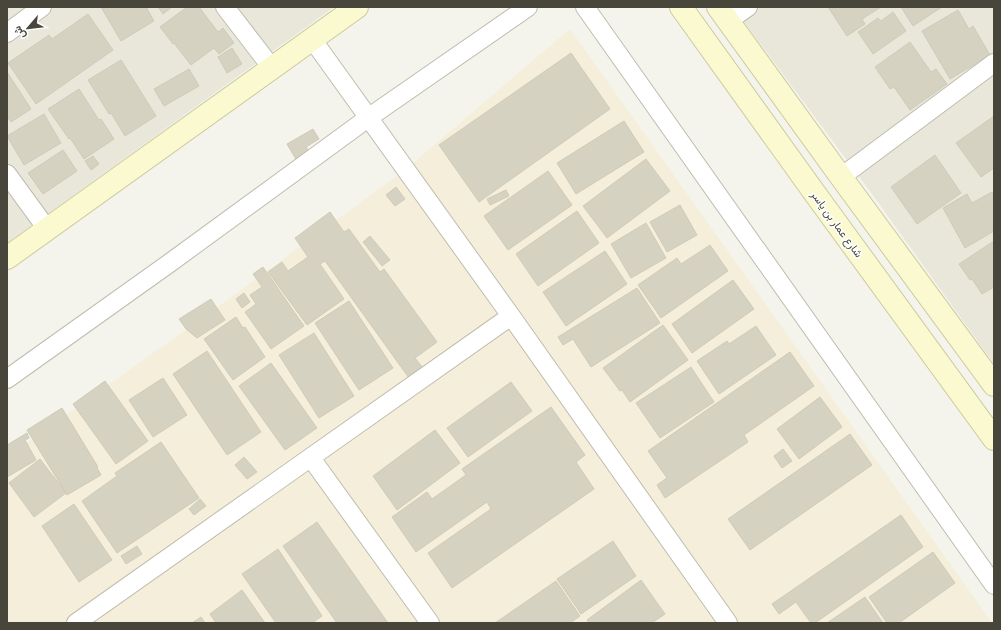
<svg xmlns="http://www.w3.org/2000/svg" width="1001" height="630" font-family="'IBM Plex Sans',Vazirmatn,sans-serif">
<style>
.residential{fill:#e8e7da}
.commercial{fill:#f4eeda}
.building{fill:#d5d2c2;stroke:#cfcbb6}
.lines{fill:none;stroke-linecap:round;stroke-linejoin:round}
.street-casing{stroke:#bfbdaf;stroke-width:20}
.secondary-casing{stroke:#cdca9e;stroke-width:24}
.street{stroke:#fff;stroke-width:18}
.secondary{stroke:#faf9d0;stroke-width:22}
.labels{text-anchor:middle;stroke-width:3;stroke-linejoin:round;paint-order:stroke}
.street-label{font-size:11px;fill:#48463a;stroke:#fff}
</style>
<rect width="100%" height="100%" fill="#f4f4ec"/>
<!-- residential -->
<path class="residential" d="M7,7h327l-327,236z
M733,7h261v357l-122,-170z"/>
<!-- commercial -->
<path class="commercial" d="M570,29l422,594h-985v-166l201,-143 197,-144z"/>
<!-- building -->
<path class="building" d="M101,7h45l8,14 -33,20z
M158,7h14l-9,7z
M187,7h12l19,25 5,-4 11,15 -15,11 -5,-6 -23,17 -17,-22 -1,1 -13,-17z
M828,7h53l-19,12 3,5 -18,12z
M901,7h41l-29,19z
M958,10l11,19 4,-3 17,29 -40,24 -28,-48z
M893,12l13,19 -33,23 -15,-22 20,-14 3,3z
M88,14l25,36 -77,54 -28,-41 41,-28 3,4z
M910,42l21,30 5,-3 11,15 -37,26 -16,-23 -4,2 -15,-22z
M232,48l10,16 -15,9 -9,-16z
M571,53l39,56 -131,93 -40,-57z
M121,60l35,56 -31,20 -14,-23 -2,1 -21,-34z
M189,69l10,17 -35,20 -10,-17z
M7,72l24,37 -20,13 -4,-6z
M79,89l20,31 2,-1 13,20 -30,20 -14,-21 -1,1 -21,-30z
M44,114l17,29 -37,22 -17,-29z
M994,116v52l-13,9 -25,-34z
M624,121l20,31 -68,42 -19,-31z
M313,129l6,10 -13,8 4,6 -13,8 -10,-17z
M63,150l14,21 -34,23 -15,-21z
M935,155l26,38 -44,31 -26,-37z
M93,156l6,8 -8,6 -6,-9z
M646,159l24,32 -63,47 -24,-32z
M548,171l24,34 -64,45 -24,-34z
M396,187l9,12 -10,7 -9,-11z
M506,190l3,6 -19,9 -3,-6z
M992,192l2,4v35l-29,17 -22,-40 24,-14 5,9z
M680,205l17,30 -30,17 -17,-30z
M577,211l22,32 -61,43 -22,-32z
M330,212l14,20 5,-3 31,43 4,-3 53,73 -22,16 8,10 -14,10 -84,-117 -5,3 24,35 -37,26 -39,-53 14,-10 6,9 20,-14 -13,-19z
M646,223l20,35 -35,20 -20,-34z
M370,236l20,24 -8,6 -19,-24z
M994,241v46l-12,7 -10,-15 -2,1 -11,-16z
M710,245l18,26 -67,47 -23,-33 39,-27 4,6z
M605,251l22,33 -61,42 -23,-34z
M263,267l41,59 -33,23 -26,-37 11,-8 -6,-9 12,-8 -9,-13z
M733,280l21,29 -62,44 -20,-29z
M637,288l23,35 -69,44 -18,-28 -10,6 -5,-8z
M244,293l6,9 -8,6 -6,-9z
M211,299l14,21 -28,18 -11,-9 -7,-10z
M349,301l44,67 -34,22 -44,-67z
M236,317l7,11 2,-1 20,30 -32,23 -29,-41z
M663,325l25,35 -58,42 -8,-12 -2,1 -17,-23z
M756,326l20,29 -57,39 -22,-33 30,-20 2,3z
M314,333l40,63 -35,22 -40,-63z
M207,351l54,81 -34,23 -54,-81z
M790,352l24,34 -70,49 4,7 -83,56 -8,-13 10,-7 -19,-27z
M271,363l46,65 -32,22 -46,-64z
M691,367l23,35 -54,36 -24,-35z
M163,378l24,37 -34,22 -24,-37z
M105,381l43,60 -32,23 -43,-60z
M511,382l21,29 -64,46 -21,-29z
M820,397l22,30 -43,32 -22,-30z
M551,407l34,48 -9,7 18,27 -142,99 -24,-35 63,-44 -4,-7 -71,50 -24,-35 35,-25 5,7 34,-24 -4,-6z
M62,408l36,59 -1,1 4,7 -34,20 -40,-65z
M435,430l25,33 -63,47 -24,-34z
M27,433l2,5 -4,2 11,20 -29,17v-32z
M850,434l22,31 -122,85 -22,-31z
M161,442l38,56 -82,55 -35,-52 35,-25 -2,-3z
M783,449l9,12 -10,7 -8,-12z
M244,457l13,15 -10,7 -12,-14z
M40,459l26,34 -32,24 -25,-34z
M200,499l6,7 -12,9 -5,-6z
M74,504l38,56 -33,22 -37,-56z
M901,515l22,32 -108,76h-4l-15,-21 -17,12 -7,-10z
M317,522l71,101h-51l-54,-77z
M613,541l23,35 -55,38 -24,-35z
M137,546l5,8 -16,10 -5,-8z
M278,549l44,67 -10,7h-36l-34,-49z
M933,552l22,31 -56,40h-12l-18,-26z
M641,580l24,34 -13,9h-63l-2,-3z
M556,581l24,35 -10,7h-75z
M242,590l23,33h-49l-6,-9z
M865,597l18,26h-56z
M201,617l4,6h-13z"/>
<g class="lines">
<!-- street casing -->
<g class="street-casing">
<path id="street" d="M225,7l47,61
M585,7l409,578
M728,21l20,-14
M7,33l35,-26
M312,39l199,277 217,307
M7,174l40,55
M841,177l153,-114
M7,379l164,-117 197,-144 160,-111
M311,458l119,165
M76,623l435,-307"/>
</g>
<!-- secondary casing -->
<g class="secondary-casing">
<path id="secondary" d="M681,7l135,188 178,244
M718,7l123,170 153,208
M7,258l350,-251"/>
</g>
<!-- street -->
<use href="#street" class="street"/>
<!-- secondary -->
<use href="#secondary" class="secondary"/>
</g>
<g class="labels">
<!-- street labels -->
<g class="street-label">
<text transform="translate(837 224) rotate(54)" y="4">شارع عمار بن ياسر</text>
</g>
</g>
<!-- border -->
<rect width="1001" height="630" fill="none" stroke="#48463a" stroke-width="16"/>
<!-- north arrow -->
<g transform="translate(28 28) rotate(242)" stroke="#ffffff" stroke-width="3" paint-order="stroke">
<path d="M0-3L7 15L0 10L-7 15Z" fill="#48463a"/>
<text y="-6" font-size="11" font-weight="bold" text-anchor="middle" fill="#48463a">ش</text>
</g>
</svg>
